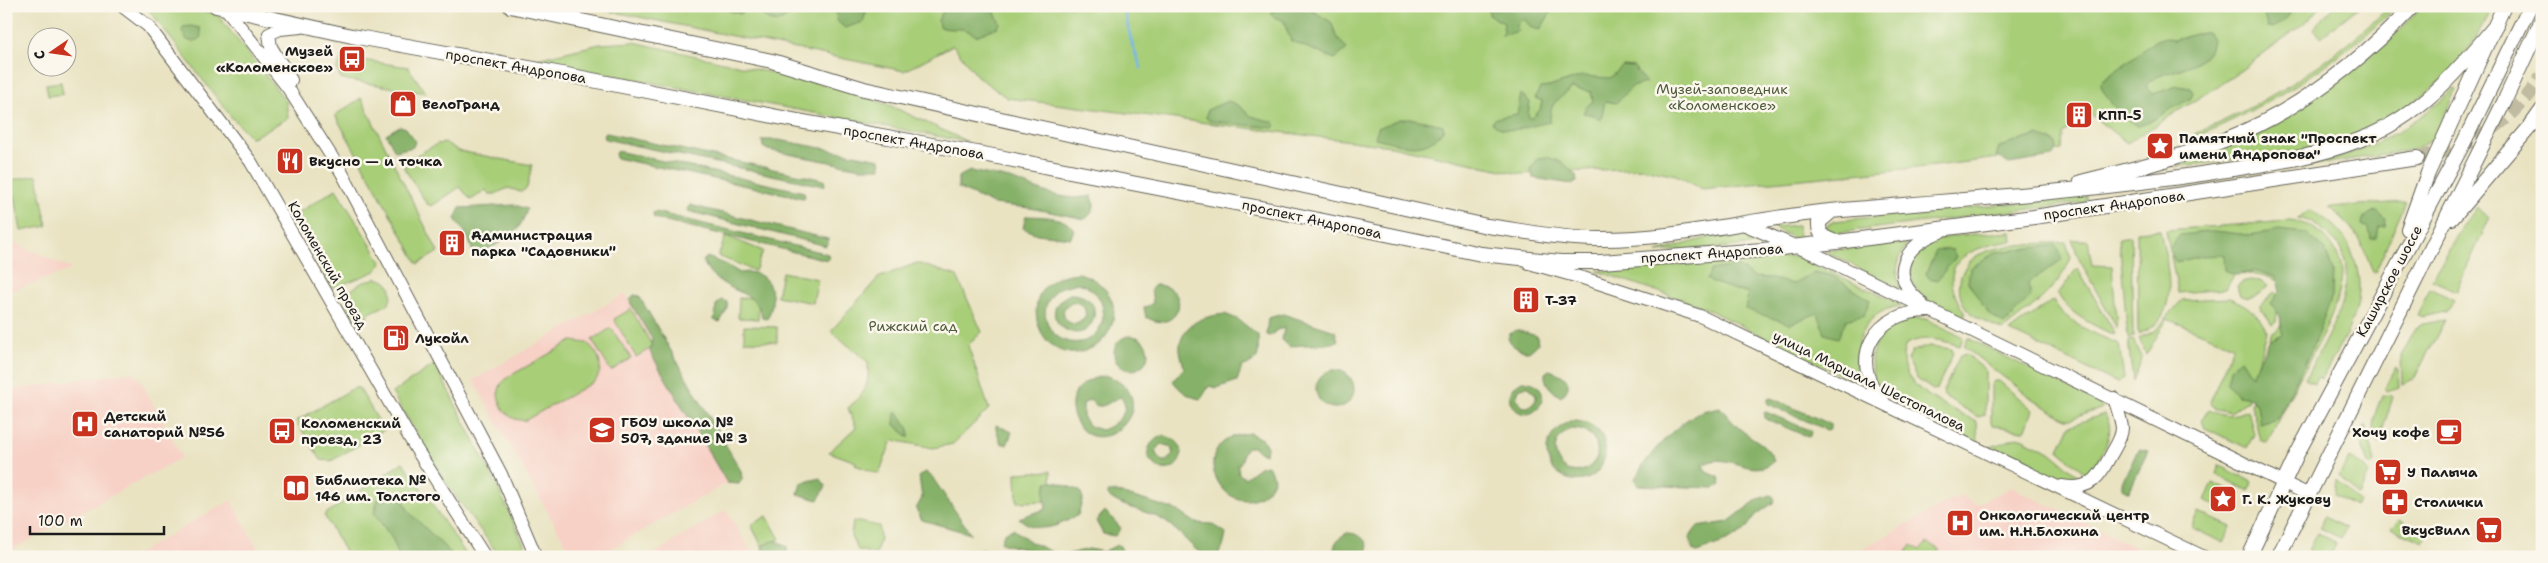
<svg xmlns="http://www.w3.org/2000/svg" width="2548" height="563" font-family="'Shantell Sans',sans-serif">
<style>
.built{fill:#f7d1c6}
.green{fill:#a8ce78;stroke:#62754a}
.forest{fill:#86b168;stroke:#516642;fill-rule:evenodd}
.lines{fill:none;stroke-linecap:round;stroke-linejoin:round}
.stream{stroke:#73b6e9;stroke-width:2.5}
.primary-tunnel{stroke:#c0bba1;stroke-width:14;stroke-dasharray:14 7;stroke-linecap:butt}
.secondary-casing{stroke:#646256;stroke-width:14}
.primary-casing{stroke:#646256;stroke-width:16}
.secondary{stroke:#fff;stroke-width:12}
.primary{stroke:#fff;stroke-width:14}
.labels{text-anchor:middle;stroke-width:5;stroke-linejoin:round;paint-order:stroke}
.poi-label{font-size:14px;font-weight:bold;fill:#1c1c1c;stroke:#fbf7ec;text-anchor:start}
.street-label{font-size:14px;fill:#1c1c1c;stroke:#fbf7ec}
.park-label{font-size:14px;fill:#4d5a3c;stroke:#fbf7ec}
</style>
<rect width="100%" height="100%" fill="#fbf7ec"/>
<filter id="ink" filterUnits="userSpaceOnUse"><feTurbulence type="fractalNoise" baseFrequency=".02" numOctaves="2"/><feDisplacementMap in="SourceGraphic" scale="10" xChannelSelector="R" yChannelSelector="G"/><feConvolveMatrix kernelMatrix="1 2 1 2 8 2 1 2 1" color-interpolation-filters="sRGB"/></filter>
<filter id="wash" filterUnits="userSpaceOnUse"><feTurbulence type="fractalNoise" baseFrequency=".0096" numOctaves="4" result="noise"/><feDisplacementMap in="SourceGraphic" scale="20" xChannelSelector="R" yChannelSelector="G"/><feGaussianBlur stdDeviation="1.12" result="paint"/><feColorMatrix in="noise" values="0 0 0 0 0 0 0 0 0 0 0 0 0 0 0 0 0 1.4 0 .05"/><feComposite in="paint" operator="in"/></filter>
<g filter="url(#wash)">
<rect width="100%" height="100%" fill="#e9e3c2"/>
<!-- built -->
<path class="built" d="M6,239l66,30 -57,21h-9z
M625,294l105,187 -134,76h-23l-100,-177z
M131,372l8,6 43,79 -176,96v-162z
M2011,487l144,70h-307l112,-62 16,10z
M231,500l31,57h-130l24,-14z
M726,510l28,47h-106z"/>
<!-- green -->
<path class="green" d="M146,6l70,7 70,88 2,17 -36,20 -20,-20z
M585,6h1736l-10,12 -79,59 -105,66 -37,-29 -27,20 -1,16 -127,16 -233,23 -26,-14 -33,-7 -123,6 -129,-28 -384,-48 -30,-22 -24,-31 -49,26z
M2334,6h26l-39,31 -8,-9z
M2390,6h7c-59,58 -128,99 -203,132v-4c71,-30 140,-73 196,-128z
M2423,6h71l-24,42 -21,27 -59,45 -27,12 -59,18 -129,17 56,-23 117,-72 43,-33z
M634,42l209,47 46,16 79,37 -436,-82 68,-16z
M342,57l66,10 18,26 -85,-14 -4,-10z
M61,82l2,12 -15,2 -2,-12z
M2454,89l2,1 -23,49 -17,10 -113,18c62,-15 103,-34 151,-78z
M361,98l77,154 -20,12 -83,-149z
M446,143l13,8 73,14 -5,23 -6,4 -13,-4 -13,6h-6l-3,-4 -15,10 -11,-13 -28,19 -5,-2 -23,-36 2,-7 31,-17z
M37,175l10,51 -26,5 -9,-51z
M336,189l46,74 -6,8 -40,16h-6l-37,-71z
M2087,196v6l-259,32 -4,-7 10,-6z
M2406,202l-31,71h-2c-9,-27 -20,-49 -44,-66z
M2477,207l13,10 -34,74 -24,-11 27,-48z
M2309,211c39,13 58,61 47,99 -7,23 -23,47 -34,69l-5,-2 -3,6 -9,-4c19,-39 66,-105 25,-143 -10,-9 -20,-16 -33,-18z
M2289,221c14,1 23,5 34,14 9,9 19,24 19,37 0,36 -36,93 -53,126l-31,-21 10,-24 3,-19c18,-8 13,-35 11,-50 -15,-10 -27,-11 -44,-9l-6,-5 2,5 -8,14 -48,4 -12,-63z
M1798,225l1,13 -3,1 -24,-12z
M2160,230c7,34 24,90 -22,104l-1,-102z
M2011,232l1,9c-48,7 -79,23 -47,73l-2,6c-11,-5 -24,-10 -34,-17 -21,-14 -27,-46 -2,-59 22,-11 60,-10 84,-12z
M1748,234l19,7v3l-110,8 53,-15z
M726,236l37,15 -8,20 -37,-15z
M2131,236l2,101 -5,2 -9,-101z
M2072,240h16l4,25 20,1 5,63 -38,-70z
M2066,242l5,16c-13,32 -42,51 -68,72 -10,-5 -22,-9 -31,-16 -20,-16 -15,-47 6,-59 22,-12 63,-11 88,-13z
M1908,243c-11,17 -14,28 -7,46l-77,-38z
M1796,256l106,49c-6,2 -13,3 -19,6 -27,14 -30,47 -24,73l-158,-78 -104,-35z
M917,263l40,13 25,56 -14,13 21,64 -36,35 -20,4 -41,-8 -13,34 -24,-9 1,-3 -27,-10 27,-25 -8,-19c18,-16 21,-21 20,-46l-37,-31 47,-53z
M2077,268l38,65 -1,2c-19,-9 -46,-21 -56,-41z
M782,272l36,7 -5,24 -36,-7z
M376,278c15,3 18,12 13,26l-22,10 1,3 -16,-1 -6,-13 3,-11 10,-8z
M2250,280l10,1 8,5c-7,9 -19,16 -29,8l-2,-8 5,-4z
M2430,288l24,12 -6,11 -24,6 -7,-2z
M2274,292l5,4 -3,25 -4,3 -12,-17z
M739,298h20l-1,21 -20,-1z
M2229,298c18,6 30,16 38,34l-20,69 -16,11 -15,-3 -6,-7 23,-56 -66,-27 -21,36 -7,-17 16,-7 27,-31z
M2053,300c12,23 44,35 66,44l5,34 -7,5 -107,-52z
M631,309l22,38 -17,10 -22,-38z
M1913,318l13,1 37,18 -3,9c-20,-6 -34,-11 -54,-2 -17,42 43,62 71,78l1,21 -87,-43c-35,-31 -21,-71 22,-82z
M2445,320l-31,59 -12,5 -1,-28 17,-31z
M744,326l33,1v15l-33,-1z
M611,328l20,30 -20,13 -19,-31z
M1968,338l127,63 8,7 -32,11h-5l-32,-19 -70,-53z
M2133,340l9,19 -9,22 -5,-40z
M572,341l15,2c12,9 18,25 8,38l-69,39c-16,2 -26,-11 -28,-26l3,-10 7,-7z
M1930,346l21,3 2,4 -16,36 -4,1 -16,-11 -9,-19 4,-9z
M1966,354l19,16v45l-7,2 -34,-21 -1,-5 17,-35z
M435,364l61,120 34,73h-30l-56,-77 -52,-87z
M2395,368l3,1 1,18 -12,4 -2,-3z
M2256,380l32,20 -21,43 -7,-3 -9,-37z
M1994,381h5l34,29 -7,19 -4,2 -29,-6 -2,-3v-37z
M354,388h5l25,42 -53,31 -10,-1 -25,-39z
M2391,395l2,2 -15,47c-7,-22 -5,-27 4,-48z
M2209,409c15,7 23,8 39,1l6,24 -7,14 -42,-20 -3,-7z
M2104,414c15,17 -4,41 -12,57l-7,2 -25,-21 -1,-3 11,-23z
M2366,425l9,37 -5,4 -11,-29z
M2019,437l31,15 36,30 -21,2 -77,-36z
M2349,458l16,9 4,6 -10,22 -20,-19z
M403,462l65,95h-120l-24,-42z
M2219,465l33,17 -3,9 -33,-17z
M1051,471l1,30 -35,1 -1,-29z
M2336,480l23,21 -4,6 -21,-12z
M2213,483l15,7 -9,18 -14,-8z
M2198,512l33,15 -8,16 -32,-16z
M767,516l13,23 -17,9 -12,-23z
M2324,517l22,11 -5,10 -22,-10z
M2399,520l11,4 17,12 -4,6 -32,-14z
M853,521l26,5 1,12 -4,16 -18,-4 -7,-14z
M2317,533l20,10 -7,14h-9l-13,-7z
M1927,543l13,6 -3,8h-34l8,-12 9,5z"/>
<!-- forest -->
<path class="forest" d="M714,6h92l-28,16 -10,-2 -13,-12h-8l-7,6z
M835,6h33l-5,16 -18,6 -8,-7z
M946,6h43l5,5 6,12 -2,4 -22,9c-15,-12 -20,-4 -37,-9l-1,-7z
M1277,6l36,5 18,11 6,15 10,12 -12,10 -44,-18 -8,-21 -10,-3 -2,-4z
M1489,6h58l4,6 -11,18 -8,-2 -8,-9 -7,5 1,7 -16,5 2,-13 -15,-8z
M2262,6h34v1l-13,15 -11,6 -5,-1z
M191,26l9,2 1,9 -7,5 -7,-2 -5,-8 1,-5z
M2202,32h5l6,8c-5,33 -60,29 -67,46l7,8 24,-8 14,2 2,5 -2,5 -44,25 -9,3c-11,-6 -39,-32 -37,-44l55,-42 10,-3 9,3z
M1623,66l11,1 12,16 -14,4 -16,16 -11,-2 -4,19 -7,-5 -11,-2 3,-6 7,-6 -2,-9 -19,-4c-15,14 -22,12 -22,34 -20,3 -41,15 -58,1l4,-5 21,-4 4,-20 9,8 -2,13 3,4 9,-9 2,-9 -7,-3 5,-10 9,-1 33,-11 28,2z
M1228,101l10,4 13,11 22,6 3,3 -2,3 -64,-7 -4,-3 1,-8z
M1400,119h15l28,6 1,4c-20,27 -42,15 -69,9l3,-10z
M400,126l6,2 9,13 -2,6 -18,4 -9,-17z
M606,133l218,47 1,5 -2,1 -218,-47 -1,-5z
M2038,135l18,8 1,6 -5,8 -43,7 -13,-8 3,-9z
M762,140h17l101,19 1,9h-21l-92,-18 -5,-3z
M617,151l187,41 1,5 -2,1 -187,-40 -1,-5z
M1547,157l15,5 14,13 1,7 -5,2 -39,-6 -2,-9 7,-11z
M970,171c14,3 29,5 43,9 28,10 48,22 79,16 4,11 2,16 -7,23l-55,-11 -37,-4 -35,-16v-11z
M515,205l12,4c-2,8 -7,18 -13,24 -5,5 -32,20 -40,22l-7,-20 -12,-16 5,-11z
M690,205l138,34v5l-2,2 -138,-35 -1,-2z
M2376,210l10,9 -1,7 -6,1 -2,11 -6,1 -2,-11 -7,-3 1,-7z
M655,212l173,42 1,5 -2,1 -173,-42 -1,-5z
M1026,216c17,1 36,-1 48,13l-3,9 -34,-4 -14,-6z
M2279,230l27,3 19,17 8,21 -1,25 -20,53 -35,70 -17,5 -3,-18 -6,-8 -13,-2 -11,-13 3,-14 11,-10 11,17 17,-35 13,-7 -2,-18 -9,-13 9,-12 -4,-14 -19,-6 -21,4 -11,-5 -1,-15 -22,1 -26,6 -8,-12 12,-15 34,-4 36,4z
M2056,245l7,14 -35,24 3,13 -27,28 -16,-11 -20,-31 2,-14 26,-16z
M1947,249l6,1 3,7 -19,23 -8,-2 -3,-5 10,-22z
M707,257l18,7 15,9c29,-6 40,23 27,46l-5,-1c-2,-31 -45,-23 -59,-57z
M1734,266l5,1 14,10 16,1 24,6 22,-12 18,4 37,24 -6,15 -18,5 -8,18 -13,-4 -7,-21 -28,11 -45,-15 3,-15 -37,-12 -4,-3 4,-9z
M1079,273c26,8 44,31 30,58 -5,10 -12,15 -22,19 -50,21 -80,-73 -8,-77zM1078,283c43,13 26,69 -12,58 -9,-3 -16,-10 -19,-19 -5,-14 1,-24 12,-34z
M1155,285c40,1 24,52 -9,32l-2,-9 9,-5 -2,-14z
M1070,294c13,0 27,7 24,22 -8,40 -67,-1 -24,-22zM1072,302c10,0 15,6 13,16l-8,6c-10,0 -15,-6 -13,-16z
M634,295l5,1 102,175 1,8 -3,5 -12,-1 -77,-131 2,-13 -21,-35 -1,-4z
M722,300l5,2c2,7 -4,14 -7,20l-6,-2 2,-15z
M1225,314l14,6 19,15c0,21 4,24 -16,32l-5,14 -20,7 -8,-2 -8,13c-11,-1 -22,-9 -28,-18l11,-13c-1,-7 -5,-16 -4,-23 4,-23 25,-29 45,-31z
M1283,314l52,17 3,10c-16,6 -32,2 -49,6l-7,-7 2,-12 -7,2 -7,6 -4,-1 2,-17z
M1516,330l21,6 1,8 -9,8c-10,-3 -17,-4 -21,-14l2,-4z
M1114 353a17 17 0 1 1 34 0a17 17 0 1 1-34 0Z
M1316 389a19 19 0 1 1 38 0a19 19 0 1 1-38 0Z
M1549,370c14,4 28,12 12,27 -9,-6 -17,-13 -16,-24z
M1107,376c64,24 -10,93 -32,43 -11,-24 9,-42 32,-43zM1121,397c12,13 -7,30 -20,33l-12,-4 -6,-8v-14l7,-4c11,14 19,0 31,-3z
M1522,381c38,1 15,48 -7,28 -11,-10 -3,-23 7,-28zM1524,387h5l7,8v5l-8,7h-5l-7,-8 3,-10z
M1771,398l59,26v5l-3,1 -59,-26v-5z
M1720,407c6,7 12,15 19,21 13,12 29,15 35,33 -23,20 -47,-12 -71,4l3,7 13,5 2,8 -7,3 -77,-3 -2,-6c11,-23 40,-53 62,-66 7,-3 16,-4 23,-6z
M1766,412l45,19 -1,5 -2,1 -44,-19v-5z
M895,413h3l11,16v9l-15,-14z
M1570,421c54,-2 40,71 -2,58 -7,-2 -12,-6 -16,-11 -12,-20 -1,-38 18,-47zM1571,429c18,0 28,10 26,28 -7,13 -17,17 -30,13 -17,-13 -15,-32 4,-41z
M996,425l16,7 -5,13 -6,-2 -5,-14z
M1250,433l13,7 4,7 -1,7 -7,-2 -5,-5h-7l-4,6 -1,7 -4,6 1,8 6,4 16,-12 7,-1 6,13c-4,11 -10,18 -21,21 -36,10 -67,-60 -3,-66z
M1161,436c12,0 25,9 19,23 -11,27 -53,-5 -19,-23zM1162,444l9,3 2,8 -7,6h-4l-6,-7v-4z
M2140,449l8,2 -19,41 -7,-4v-6l14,-29z
M926,472l6,5 39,57 -49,-14 -6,-11 6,-11 -3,-22z
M820,478l6,8 -8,14 -20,-6 3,-11z
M1047,482h10l23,9 3,7 -5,17c-20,11 -39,21 -59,3l27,-9 -2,-16z
M1108,492h9l59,18 20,13 16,1 14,9 -3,14 -7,10h-10c-18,-11 -29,-31 -49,-40 -19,-9 -33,-8 -50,-22z
M391,494l12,5 6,13 46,45h-56l-6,-17 -19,-27 5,-17z
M1770,495l4,2 -1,6 -17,12 -11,15 -16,10 -32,12 -4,-2 -4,-12 8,-11 31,-5 30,-23z
M1105,511l16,17 -6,8 -12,-2 -7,-13z
M1013,529l18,13 29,14 -8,1 -51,-14 3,-10z
M1347,533c14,0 24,9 19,24h-30c-5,-11 1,-19 11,-24z
M775,540l12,6v8l-8,3h-14l-3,-5 1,-7z
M1117,545l3,1 5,11h-59l-1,-2 24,-6 14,3z
M984,549l28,8h-49l2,-7z"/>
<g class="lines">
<!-- stream -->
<path class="stream" d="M1123,6l9,38 9,24"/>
</g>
</g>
<g filter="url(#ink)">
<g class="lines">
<!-- primary-tunnel -->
<path class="primary-tunnel" d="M2417,158c54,-11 95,-34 125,-82"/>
<!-- secondary casing -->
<g class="secondary-casing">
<path id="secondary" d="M122,6l26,20 103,136 164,285 70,110
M224,6l64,82 54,85 159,301 35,83
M291,80l-20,-33 -2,-13 11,-5 21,-2
M1743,224l78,33 486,237
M1529,263l57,16 114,37 504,241
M1921,302c-35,-27 -15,-58 19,-70
M1884,402c-39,-42 -10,-92 46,-91
M2062,486c30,5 37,-9 50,-33 4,-7 10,-16 10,-25 -1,-10 -5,-20 -8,-30"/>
</g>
<!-- primary casing -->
<g class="primary-casing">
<path id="primary" d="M216,6l136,30 210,38 231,46 195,35 288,56 205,43 80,8h40l162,-12 74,-8 197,-25 383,-59
M510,6l262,55 92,28 623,137c37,5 74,13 111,13 82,1 162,-23 244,-29 122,-10 244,-19 366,-37 50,-8 103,-14 151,-33 60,-23 97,-67 137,-115
M2081,182c49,-12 97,-24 143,-42 72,-28 136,-78 189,-134
M1832,211l-13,11c-1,14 6,16 17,20
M2452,218l77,-90 13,-18
M2408,229l20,-56 76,-167
M2249,557l48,-103 167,-312 66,-136
M2278,557l226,-455 38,-82"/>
</g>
<!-- secondary -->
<use href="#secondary" class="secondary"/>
<!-- primary -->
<use href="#primary" class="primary"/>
</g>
</g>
<!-- icons -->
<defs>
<g id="bus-square" transform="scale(1.4375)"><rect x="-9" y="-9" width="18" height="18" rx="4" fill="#c8321e" stroke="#fbf7ec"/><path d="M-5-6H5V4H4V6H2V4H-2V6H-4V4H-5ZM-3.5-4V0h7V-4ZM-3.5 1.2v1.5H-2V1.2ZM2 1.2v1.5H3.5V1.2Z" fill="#fff"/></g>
<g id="shop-square" transform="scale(1.4375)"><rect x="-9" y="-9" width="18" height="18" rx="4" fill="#c8321e" stroke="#fbf7ec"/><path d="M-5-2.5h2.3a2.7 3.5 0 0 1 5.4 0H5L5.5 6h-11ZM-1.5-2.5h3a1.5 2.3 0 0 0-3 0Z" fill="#fff"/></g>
<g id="building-square" transform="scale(1.4375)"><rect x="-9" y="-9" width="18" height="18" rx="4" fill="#c8321e" stroke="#fbf7ec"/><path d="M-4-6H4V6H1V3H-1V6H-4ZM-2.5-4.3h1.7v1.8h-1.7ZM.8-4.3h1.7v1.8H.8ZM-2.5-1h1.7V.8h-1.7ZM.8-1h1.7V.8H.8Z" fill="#fff"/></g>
<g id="sight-square" transform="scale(1.4375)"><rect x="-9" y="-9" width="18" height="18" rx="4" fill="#c8321e" stroke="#fbf7ec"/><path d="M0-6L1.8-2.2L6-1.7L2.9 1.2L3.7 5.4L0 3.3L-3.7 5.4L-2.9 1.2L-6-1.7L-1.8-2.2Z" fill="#fff"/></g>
<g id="restaurant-square" transform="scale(1.4375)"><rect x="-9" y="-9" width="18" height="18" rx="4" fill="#c8321e" stroke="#fbf7ec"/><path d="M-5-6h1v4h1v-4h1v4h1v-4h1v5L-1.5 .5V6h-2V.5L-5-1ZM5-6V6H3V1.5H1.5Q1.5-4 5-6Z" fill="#fff"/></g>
<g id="fuel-square" transform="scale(1.4375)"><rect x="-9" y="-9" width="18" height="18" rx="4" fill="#c8321e" stroke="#fbf7ec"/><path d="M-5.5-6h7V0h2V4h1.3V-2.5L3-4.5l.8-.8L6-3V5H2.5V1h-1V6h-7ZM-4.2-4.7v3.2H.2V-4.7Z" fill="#fff"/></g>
<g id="hospital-square" transform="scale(1.4375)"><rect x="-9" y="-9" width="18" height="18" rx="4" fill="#c8321e" stroke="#fbf7ec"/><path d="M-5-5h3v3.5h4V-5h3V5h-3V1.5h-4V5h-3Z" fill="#fff"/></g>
<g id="school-square" transform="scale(1.4375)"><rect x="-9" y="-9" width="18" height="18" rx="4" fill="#c8321e" stroke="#fbf7ec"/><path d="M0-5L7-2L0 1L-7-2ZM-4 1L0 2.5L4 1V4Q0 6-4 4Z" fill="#fff"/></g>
<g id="cafe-square" transform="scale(1.4375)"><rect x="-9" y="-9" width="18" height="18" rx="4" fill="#c8321e" stroke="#fbf7ec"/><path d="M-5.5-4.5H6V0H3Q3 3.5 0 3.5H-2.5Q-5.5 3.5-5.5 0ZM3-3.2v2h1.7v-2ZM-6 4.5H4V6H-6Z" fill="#fff"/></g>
<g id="supermarket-square" transform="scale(1.4375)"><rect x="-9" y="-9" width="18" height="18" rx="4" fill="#c8321e" stroke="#fbf7ec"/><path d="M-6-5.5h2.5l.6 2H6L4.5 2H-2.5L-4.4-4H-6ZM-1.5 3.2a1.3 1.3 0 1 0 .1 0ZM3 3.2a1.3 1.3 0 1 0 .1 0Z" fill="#fff"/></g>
<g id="library-square" transform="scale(1.4375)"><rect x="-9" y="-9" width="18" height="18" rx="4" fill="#c8321e" stroke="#fbf7ec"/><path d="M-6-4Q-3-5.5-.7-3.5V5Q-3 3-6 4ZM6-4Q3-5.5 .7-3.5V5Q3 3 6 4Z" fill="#fff"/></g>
<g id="pharmacy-square" transform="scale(1.4375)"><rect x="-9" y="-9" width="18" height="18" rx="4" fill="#c8321e" stroke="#fbf7ec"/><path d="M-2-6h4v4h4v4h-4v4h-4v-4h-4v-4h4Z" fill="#fff"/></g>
</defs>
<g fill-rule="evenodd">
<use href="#bus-square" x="352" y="59"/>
<use href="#shop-square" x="403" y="104"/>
<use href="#building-square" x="2079" y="115"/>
<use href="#sight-square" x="2160" y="146"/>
<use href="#restaurant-square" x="290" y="161"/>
<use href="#building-square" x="452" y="243"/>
<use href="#building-square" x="1526" y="300"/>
<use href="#fuel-square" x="396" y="338"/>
<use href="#hospital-square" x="85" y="424"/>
<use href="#school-square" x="602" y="430"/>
<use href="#bus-square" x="282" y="431"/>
<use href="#cafe-square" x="2449" y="432"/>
<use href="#supermarket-square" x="2388" y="472"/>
<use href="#library-square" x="296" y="488"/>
<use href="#sight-square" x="2223" y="499"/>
<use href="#pharmacy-square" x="2395" y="502"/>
<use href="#hospital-square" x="1960" y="523"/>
<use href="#supermarket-square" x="2489" y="530"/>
</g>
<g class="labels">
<!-- poi labels -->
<g class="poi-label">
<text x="333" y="56" text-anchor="end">Музей<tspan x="333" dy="16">«Коломенское»</tspan></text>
<text x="422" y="109">ВелоГранд</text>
<text x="2098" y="120">КПП-5</text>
<text x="2179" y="143">Памятный знак "Проспект<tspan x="2179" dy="16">имени Андропова"</tspan></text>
<text x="309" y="166">Вкусно — и точка</text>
<text x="471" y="240">Администрация<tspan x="471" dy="16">парка "Садовники"</tspan></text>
<text x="1545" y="305">Т-37</text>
<text x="415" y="343">Лукойл</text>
<text x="104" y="421">Детский<tspan x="104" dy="16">санаторий №56</tspan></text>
<text x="621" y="427">ГБОУ школа №<tspan x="621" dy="16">507, здание № 3</tspan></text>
<text x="301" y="428">Коломенский<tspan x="301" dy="16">проезд, 23</tspan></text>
<text x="2430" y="437" text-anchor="end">Хочу кофе</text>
<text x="2407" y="477">У Палыча</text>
<text x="315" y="485">Библиотека №<tspan x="315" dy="16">146 им. Толстого</tspan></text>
<text x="2242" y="504">Г. К. Жукову</text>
<text x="2414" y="507">Столички</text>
<text x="1979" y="520">Онкологический центр<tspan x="1979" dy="16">им. Н.Н.Блохина</tspan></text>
<text x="2470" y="535" text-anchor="end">ВкусВилл</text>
</g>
<!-- street labels -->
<g class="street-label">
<text transform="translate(516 66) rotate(10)" y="5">проспект Андропова</text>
<text transform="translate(914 142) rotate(10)" y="5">проспект Андропова</text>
<text transform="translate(2114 205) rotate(-8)" y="5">проспект Андропова</text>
<text transform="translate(1312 219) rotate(12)" y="5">проспект Андропова</text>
<text transform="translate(1712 253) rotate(-4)" y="5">проспект Андропова</text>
<text transform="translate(328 265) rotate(60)" y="5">Коломенский проезд</text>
<text transform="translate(2389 281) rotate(-62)" y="5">Каширское шоссе</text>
<text transform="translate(1869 381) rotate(26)" y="5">улица Маршала Шестопалова</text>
</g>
<!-- park labels -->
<g class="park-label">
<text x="1722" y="94">Музей-заповедник<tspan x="1722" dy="16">«Коломенское»</tspan></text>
<text x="913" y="331">Рижский сад</text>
</g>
</g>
<!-- margin -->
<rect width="2548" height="563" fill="none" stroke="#fbf7ec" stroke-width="25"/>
<!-- north arrow -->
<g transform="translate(52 52) rotate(257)"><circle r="24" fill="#fbf7ec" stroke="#a29f99"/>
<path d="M0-4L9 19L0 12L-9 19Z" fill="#c8321e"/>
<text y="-8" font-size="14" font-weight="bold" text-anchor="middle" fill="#1c1c1c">С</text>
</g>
<!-- scale -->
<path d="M30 526v8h134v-8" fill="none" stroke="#1c1c1c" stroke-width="2.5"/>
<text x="38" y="526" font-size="15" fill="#1c1c1c" stroke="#fbf7ec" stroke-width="4" paint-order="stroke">100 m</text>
</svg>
